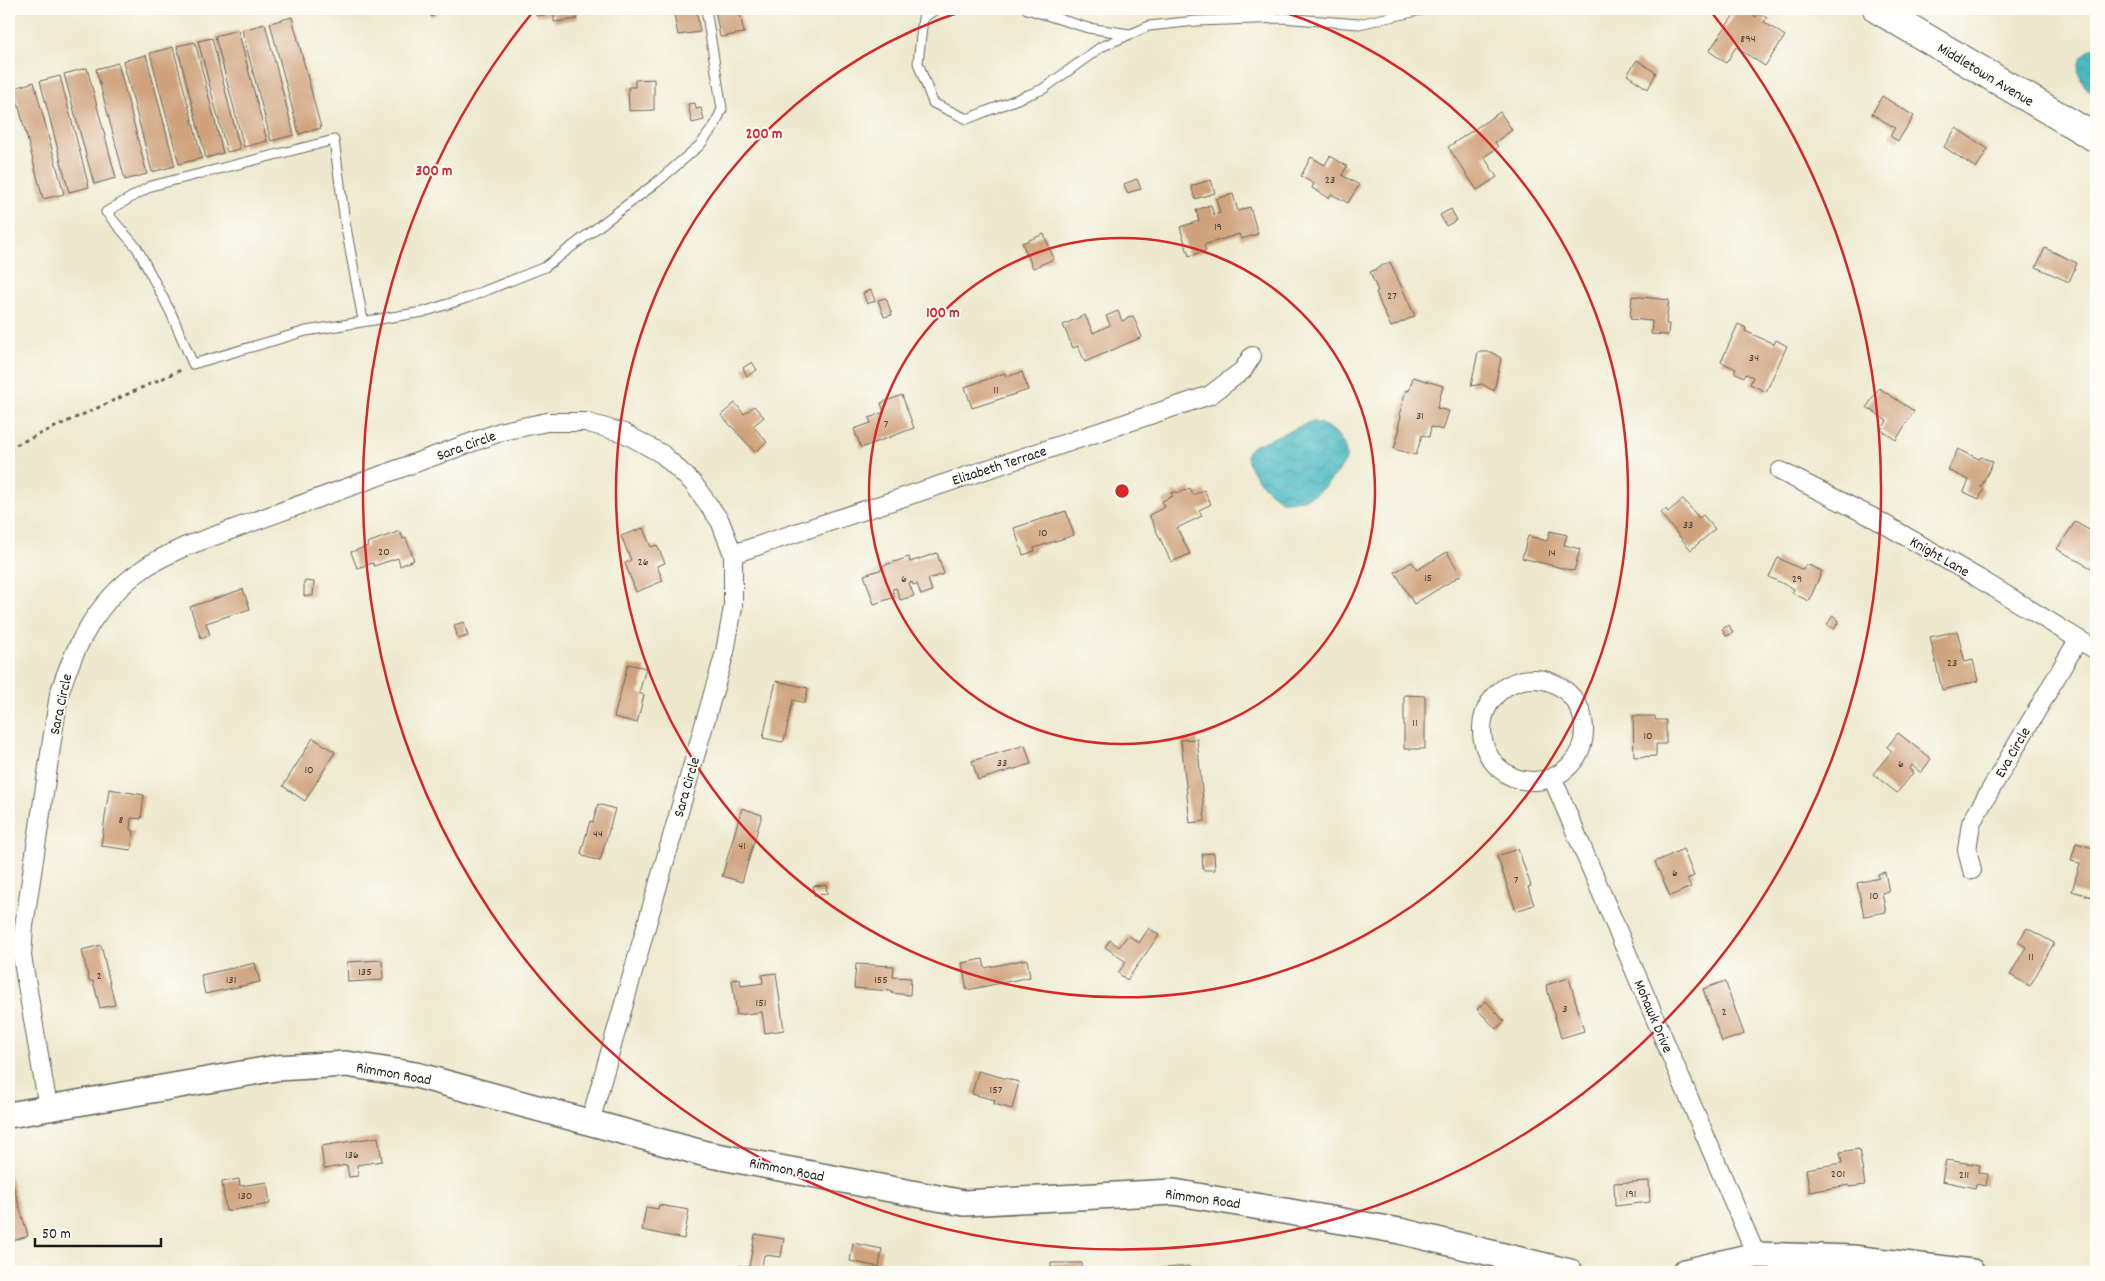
<svg xmlns="http://www.w3.org/2000/svg" width="2105" height="1281" font-family="Dekko,sans-serif">
<style>
.water{fill:url(#water-waves);stroke:#346b6f}
.building{fill:#cfa27c}
.lines{fill:none;stroke-linecap:round;stroke-linejoin:round}
.lane-casing{stroke:#66645a;stroke-width:11}
.street-casing{stroke:#66645a;stroke-width:20}
.secondary-casing{stroke:#66645a;stroke-width:28}
.primary-casing{stroke:#66645a;stroke-width:30}
.path{stroke:#66645a;stroke-width:3;stroke-dasharray:4 4;stroke-linecap:butt}
.lane{stroke:#fff;stroke-width:9}
.street{stroke:#fff;stroke-width:18}
.secondary{stroke:#fff;stroke-width:25}
.primary{stroke:#fff;stroke-width:28}
.ring{fill:none;stroke:#d62828;stroke-width:2.5}
.labels{text-anchor:middle;stroke-width:4;stroke-linejoin:round;paint-order:stroke}
.number-label{font-size:12px;fill:#493e34}
.street-label{font-size:15px;fill:#1c1c1c;stroke:#fdfcf7}
.centre{fill:#d62828;stroke:#fdfcf7;stroke-width:2.5}
.ring-label{font-size:15px;text-anchor:middle;font-weight:bold;fill:#d62828;stroke:#fdfcf7;stroke-width:4;stroke-linejoin:round;paint-order:stroke}
</style>
<defs>
<pattern id="water-waves" width="16" height="10" patternUnits="userSpaceOnUse" patternTransform="scale(1.25)"><rect width="16" height="10" fill="#4bbac2"/><path d="M0 5q4-4 8 0t8 0" fill="none" stroke="#419fa6"/></pattern>
</defs>
<rect width="100%" height="100%" fill="#fdfcf7"/>
<filter id="ink" filterUnits="userSpaceOnUse"><feTurbulence type="fractalNoise" baseFrequency=".02" numOctaves="2"/><feDisplacementMap in="SourceGraphic" scale="10" xChannelSelector="R" yChannelSelector="G"/><feConvolveMatrix kernelMatrix="1 2 1 2 8 2 1 2 1" color-interpolation-filters="sRGB"/></filter>
<filter id="wash" filterUnits="userSpaceOnUse"><feTurbulence type="fractalNoise" baseFrequency=".0096" numOctaves="4" result="noise"/><feDisplacementMap in="SourceGraphic" scale="20" xChannelSelector="R" yChannelSelector="G"/><feGaussianBlur stdDeviation="1.12" result="paint"/><feColorMatrix in="noise" values="0 0 0 0 0 0 0 0 0 0 0 0 0 0 0 0 0 1.4 0 .05"/><feComposite in="paint" operator="in"/></filter>
<g filter="url(#wash)">
<rect width="100%" height="100%" fill="#eee9ce"/>
<!-- water -->
<path class="water" d="M2096,47v49c-21,-14 -26,-38 0,-49z
M1311,422c18,1 36,17 35,36 -1,9 -23,31 -31,36 -9,6 -23,7 -34,7 -13,-11 -35,-29 -34,-48l6,-7z"/>
<g id="blocks">
<!-- building -->
<path class="building" d="M426,9h17l-11,8z
M535,9h57v1l-16,2 1,7 -23,3v-8l-18,2z
M673,9h23l4,23 -22,3z
M715,9h24l5,24 -24,4z
M1738,9h5l13,8 3,-5 8,6 -3,4 21,14 -20,30 -29,-19 -10,16 -17,-12z
M292,17l29,111 -22,6 -29,-111z
M265,24l29,111 -23,6 -29,-111z
M238,30l29,111 -23,6 -29,-111z
M212,38l28,111 -13,3 -29,-111z
M195,42l28,111 -17,5 -29,-112z
M173,47l29,111 -23,6 -29,-111z
M146,55l29,111 -23,6 -29,-111z
M1637,60l19,13 -8,16 -21,-14z
M118,63l29,111 -22,6 -29,-111z
M87,68l29,110 -22,6 -30,-110z
M60,76l29,111 -20,5 -29,-111z
M654,79v31l-25,1 -1,-24h7v-7z
M34,82l30,112 -21,5 -29,-111z
M1882,96l32,20 -16,25 -8,-5 5,-8 -23,-14z
M695,103l1,6 5,-1 3,12 -12,3 -4,-19z
M1500,112l12,18 -17,12 3,5 -14,10 13,20 -20,13 -29,-43z
M1956,128l32,21 -12,19 -32,-21z
M1330,156l17,10 -5,9 17,10 -11,18 -17,-9 -2,4 -17,-10 2,-4 -13,-8 10,-19 14,8z
M1137,179l4,10 -14,4 -3,-9z
M1211,180l4,13 -20,6 -4,-13z
M1233,194l5,17 12,-4 8,27 -17,5 -2,-5 -35,11 2,6 -17,5 -9,-29 19,-6 -3,-11 15,-5 3,10 6,-2 -4,-14z
M1451,209l6,11 -11,6 -6,-11z
M1044,234l10,25 -21,9 -11,-25z
M2045,248l32,15 -8,19 -33,-15z
M1390,262l25,54 -24,11 -10,-22 -5,-13 2,-1 -8,-19z
M871,290l4,11 -8,3 -4,-11z
M1632,296l37,4 -3,24h3l-1,11 -17,-1 1,-13 -22,-2z
M886,298l6,17 -8,2 -6,-17z
M1118,311l4,10 11,-5 9,21 -57,25 -7,-16 -5,2 -10,-23 22,-10 8,18 17,-8 -4,-9z
M1738,324l8,4 -1,3 29,13 2,-4 11,6 -21,46 -16,-8 3,-7 -7,-3 -2,3 -10,-5 2,-3 -15,-7z
M1478,352h13l10,6 -7,33 -12,-7 -11,2z
M752,362l5,8 -10,6 -4,-8z
M1022,372l6,18 -56,18 -7,-21 40,-14 1,4z
M1413,377l30,9 -6,22 12,3 -6,19 -12,-3 -2,10 -7,-2 -6,20 -22,-6 6,-21h-2l3,-12 -2,-1 7,-25 3,1z
M1879,388l35,23 -18,29 -15,-10 6,-9 -20,-14z
M902,395l12,33 -53,20 -7,-19 17,-6 -2,-5 15,-6 -3,-9z
M735,403l9,11 10,-8 10,11 -11,9 14,16 -12,10 -34,-37z
M1958,449l21,10 2,-2 12,5 -12,25 3,2 -5,10 -15,-7 5,-12 -21,-10z
M1190,488l3,7 11,-5 7,14 -12,6 3,6 -25,12 13,26 -19,8 -22,-47 16,-8 -3,-6 11,-5 -2,-3 4,-1 4,1z
M1683,499l16,19 4,-3 12,14 -24,21 -31,-37 6,-4 2,3z
M1066,511l8,24 -40,13 1,3 -12,4 -9,-27z
M2075,522l21,12v25l-5,9 -34,-19z
M643,528l8,19 6,-2 8,18 -8,3 6,15 -27,11 -11,-29 6,-3 -10,-24z
M400,531l3,8 3,-1 8,22 -14,6 -2,-8 -24,8 -1,-3 -16,5 -6,-16 17,-6 -1,-3z
M1550,531l17,4 -3,10 16,4 -6,22 -52,-13 6,-22 19,5z
M1447,552l14,23 -47,29 -19,-32 17,-10 5,8z
M937,553l7,21 -16,5 4,12 -11,4 -4,-11 -4,1 -1,-3 -3,1 5,13 -14,4 -4,-12 -4,1 3,8 -21,7 -10,-29 19,-6 -1,-3 27,-9 1,5z
M1778,558l25,12 3,-6 16,7 -13,30 -17,-8 2,-4 -25,-12z
M304,581l10,1 -1,14h-9z
M243,589l7,20 -44,14 4,12 -9,3 -11,-31z
M1833,615l6,6 -5,8 -7,-4z
M464,622l4,14 -10,3 -4,-14z
M1729,625l4,8 -7,3 -4,-7z
M1957,631l8,31 8,-2 5,21 -36,9 -12,-53z
M628,664l18,4 -7,25 5,2 -7,28 -23,-6z
M776,681l32,7 -3,15 -12,-3 -9,41 -2,1 -19,-4z
M1404,695l21,1v53h-21z
M1633,716h22v4h11v24h-10v12l-22,1z
M1898,733l33,26 -10,14 -9,-8 -3,4 4,4 -16,20 -24,-19 19,-23 -5,-4z
M313,738l22,14 -30,49 -22,-15z
M1197,739l8,82 -15,2 -9,-83z
M1025,745l6,19 -53,16 -6,-19z
M109,789l35,6 -3,24 -10,-1 -1,12 4,1 -3,19 -30,-4z
M598,804l17,5 -15,52 -17,-5 -2,-3 9,-32 3,1z
M742,808l20,7 -20,67 -20,-6z
M2076,843l20,6v35l-4,13 -20,-6 8,-28 -9,-2z
M1518,849l13,37 -3,1 6,18 -18,6 -19,-55z
M1683,849l11,27 -7,3 4,8 -21,9 -15,-34z
M1214,853l1,17h-12l-1,-16z
M1885,872l4,20 -7,1 4,19 -22,4 -7,-33 22,-5 -1,-4z
M826,885l1,9 -13,1 -1,-9z
M1149,928l10,7 -32,45 -9,-7 8,-11 -21,-15 5,-7 9,7 9,-12 11,8z
M2027,928l27,15 -24,43 -20,-11 16,-28 -8,-5z
M101,945l14,60 -15,3 -7,-27h-4l-7,-31z
M983,959l2,9 42,-9 3,18 -63,13 -5,-27z
M382,960l1,20 -35,2 -1,-20z
M255,963l5,19 -55,12 -4,-19z
M856,964l38,2 -1,11 18,1 -1,17 -19,-2v-2l-37,-3z
M776,973l8,57 -19,3 -3,-21 -25,3 -5,-35 8,-1 1,7 22,-3 -1,-8z
M1569,978l15,53 -23,7 -15,-53z
M1725,981l19,53 -22,8 -19,-53z
M1486,1001l18,20 -8,8 -19,-20z
M978,1071l41,11 -7,27 -18,-5 1,-4 -23,-6z
M378,1137l4,24 -25,4 1,11 -9,1 -2,-12 -23,4 -3,-23z
M1859,1149l6,36 -16,2v-2l-39,7 -4,-23 36,-6 -2,-11z
M1946,1160l34,5 -2,8 10,1 -2,12 -10,-2 -1,4 -33,-7z
M9,1172l19,64 -19,6z
M239,1179l1,7 27,-4 3,22 -44,7 -4,-29z
M1649,1181l1,21 -35,4 -1,-23z
M659,1205l30,5 -5,29 -42,-9 4,-23 12,2z
M755,1234l29,5 -3,18 -17,-2 -3,17h-23l1,-6 10,1z
M853,1243l29,6 -3,18 -29,-6z
M1051,1263h31v9h-57v-2h26z
M1189,1266l1,6h-38v-3z"/>
</g>
</g>
<g filter="url(#ink)">
<use href="#blocks" fill-opacity="0" stroke="#66645a" stroke-width="1"/>
<g class="lines">
<!-- lane casing -->
<g class="lane-casing">
<path id="lane" d="M936,9l-13,9 -5,45 15,40 34,16 76,-30 58,-42 48,-21 47,-5 86,-3 77,6 67,-15
M1027,9l61,19 42,6
M363,320l-18,-98 -11,-82 -183,46 -45,26 31,36 34,65 22,51 113,-33 117,-19 44,-14 78,-31 111,-84 44,-38 15,-20 7,-16 -16,-100"/>
</g>
<!-- street casing -->
<g class="street-casing">
<path id="street" d="M1780,471l92,46 106,61 118,72
M733,554l477,-159 33,-25 9,-14
M1482 730a51 51 0 1 1 102 0a51 51 0 1 1-102 0Z
M1552,777l204,478
M1972,870l-5,-20 4,-27 107,-183
M48,1107l-26,-151 2,-30 35,-232c16,-50 39,-94 84,-125 12,-9 27,-15 41,-22l319,-116 44,-9h38l39,11 38,21 31,29 27,38 13,33v53l-8,45 -135,470"/>
</g>
<!-- secondary casing -->
<g class="secondary-casing">
<path id="secondary" d="M9,1115l267,-47 70,-4 70,11 290,79 258,49 210,-11 226,39 170,41
M1685,1272l71,-17 96,3 120,14"/>
</g>
<!-- primary casing -->
<g class="primary-casing">
<path id="primary" d="M1877,9l219,129"/>
</g>
<!-- path -->
<path class="path" d="M9,448l174,-79"/>
<!-- lane -->
<use href="#lane" class="lane"/>
<!-- street -->
<use href="#street" class="street"/>
<!-- secondary -->
<use href="#secondary" class="secondary"/>
<!-- primary -->
<use href="#primary" class="primary"/>
</g>
</g>
<!-- distance rings -->
<g class="ring">
<circle cx="1122" cy="491" r="253"/>
<path d="M1278 10A506 506 0 1 1 966 10"/>
<path d="M1712 13A759 759 0 1 1 532 13"/>
</g>
<g class="labels">
<!-- number labels -->
<g class="number-label">
<text x="1748" y="42">894</text>
<text x="1330" y="183">23</text>
<text x="1218" y="230">19</text>
<text x="1392" y="299">27</text>
<text x="1754" y="361">34</text>
<text x="996" y="393">11</text>
<text x="1420" y="419">31</text>
<text x="886" y="427">7</text>
<text x="1688" y="528">33</text>
<text x="1043" y="536">10</text>
<text x="384" y="555">20</text>
<text x="1552" y="556">14</text>
<text x="643" y="565">26</text>
<text x="1428" y="581">15</text>
<text x="904" y="582">6</text>
<text x="1797" y="582">29</text>
<text x="1952" y="666">23</text>
<text x="1415" y="726">11</text>
<text x="1648" y="739">10</text>
<text x="1002" y="766">33</text>
<text x="1901" y="767">6</text>
<text x="309" y="773">10</text>
<text x="121" y="823">8</text>
<text x="598" y="837">44</text>
<text x="742" y="849">41</text>
<text x="1675" y="876">6</text>
<text x="1516" y="883">7</text>
<text x="1874" y="899">10</text>
<text x="2031" y="960">11</text>
<text x="365" y="975">135</text>
<text x="99" y="979">2</text>
<text x="231" y="983">131</text>
<text x="881" y="983">155</text>
<text x="761" y="1006">151</text>
<text x="1565" y="1012">3</text>
<text x="1724" y="1015">2</text>
<text x="996" y="1093">157</text>
<text x="352" y="1158">136</text>
<text x="1838" y="1177">201</text>
<text x="1964" y="1178">211</text>
<text x="1631" y="1197">191</text>
<text x="245" y="1199">130</text>
</g>
<!-- street labels -->
<g class="street-label">
<text transform="translate(1986 74) rotate(31)" y="5">Middletown Avenue</text>
<text transform="translate(466 445) rotate(-20)" y="5">Sara Circle</text>
<text transform="translate(999 465) rotate(-18)" y="5">Elizabeth Terrace</text>
<text transform="translate(1940 556) rotate(30)" y="5">Knight Lane</text>
<text transform="translate(60 704) rotate(-78)" y="5">Sara Circle</text>
<text transform="translate(2012 752) rotate(-60)" y="5">Eva Circle</text>
<text transform="translate(686 787) rotate(-74)" y="5">Sara Circle</text>
<text transform="translate(1654 1016) rotate(67)" y="5">Mohawk Drive</text>
<text transform="translate(394 1073) rotate(10)" y="5">Rimmon Road</text>
<text transform="translate(787 1169) rotate(11)" y="5">Rimmon Road</text>
<text transform="translate(1203 1198) rotate(8)" y="5">Rimmon Road</text>
</g>
</g>
<circle cx="1122" cy="491" r="8" class="centre"/>
<g class="ring-label">
<text x="764" y="138">200 m</text>
<text x="434" y="175">300 m</text>
<text x="943" y="317">100 m</text>
</g>
<!-- margin -->
<rect width="2105" height="1281" fill="none" stroke="#fdfcf7" stroke-width="30"/>
<!-- scale -->
<path d="M35 1238v8h126v-8" fill="none" stroke="#1c1c1c" stroke-width="2.5"/>
<text x="42" y="1238" font-size="15" fill="#1c1c1c" stroke="#fdfcf7" stroke-width="4" paint-order="stroke">50 m</text>
</svg>
